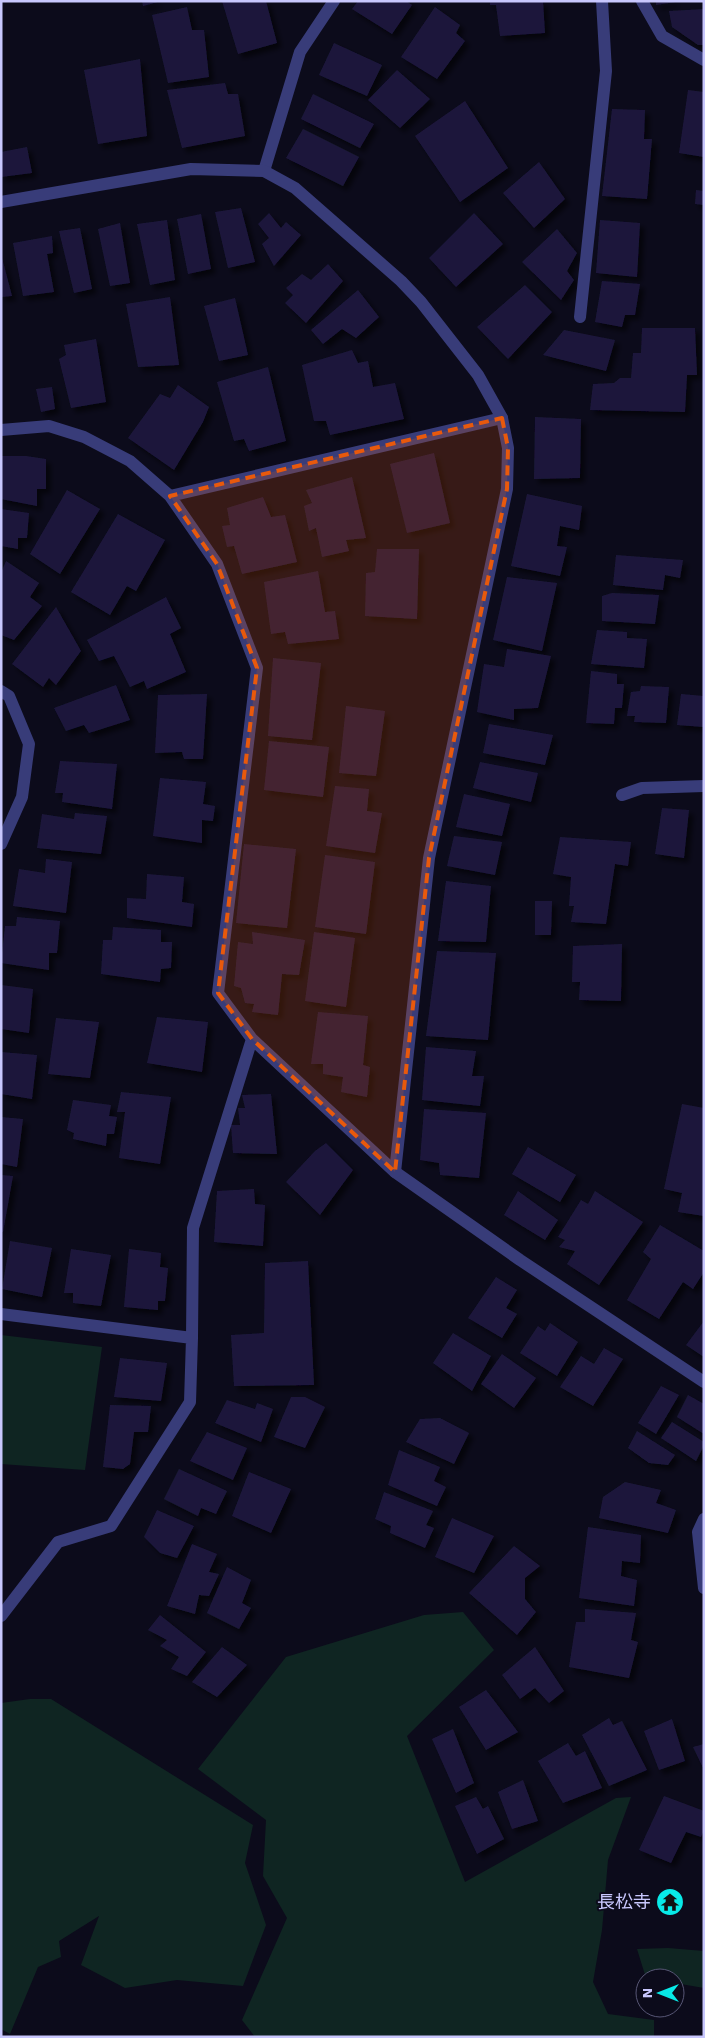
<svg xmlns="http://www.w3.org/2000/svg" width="705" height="2038" font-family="'Work Sans','Noto Sans JP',sans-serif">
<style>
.green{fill:#0f2522}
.building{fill:#1c183b;filter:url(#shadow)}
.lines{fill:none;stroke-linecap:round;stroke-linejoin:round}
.minor{stroke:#383c79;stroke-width:12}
.tertiary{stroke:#383c79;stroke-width:12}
.marked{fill:#e8590c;fill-opacity:0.2;stroke:#e8590c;stroke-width:4;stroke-dasharray:10 6;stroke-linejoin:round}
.labels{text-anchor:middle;stroke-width:4;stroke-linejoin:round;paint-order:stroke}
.poi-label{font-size:18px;fill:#c8c7fd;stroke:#0c0b1b;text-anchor:end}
</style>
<defs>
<filter id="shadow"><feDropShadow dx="4.5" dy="4.5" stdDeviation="2.5" flood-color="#0009"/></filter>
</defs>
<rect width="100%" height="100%" fill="#0c0b1b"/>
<!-- green -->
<path class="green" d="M1,1335l101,12 -17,123 -84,-6z
M463,1612l31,38 -87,86 58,146 151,-84 15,-1 -23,63 -6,70 -9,52 15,32 46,6v17h-399l-13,-17 45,-102 -24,-42 3,-56 -68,-51 88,-112 138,-42z
M30,1699h21l202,126 -8,38 21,62 -23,61 -66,-6 -52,8 -44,-23 18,-49 -40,25 2,16 -23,10 -28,67 -9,-5v-326z
M668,1948l36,3v37l-29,-5v-5h-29l-9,-29z"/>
<!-- building -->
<path class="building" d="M142,1h16v1l-15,4z
M222,1h44l11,42 -39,11z
M358,1h48l6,4 -20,29 -40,-25z
M490,1h53l2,32 -45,3 -4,-31h-6z
M656,1h20v1l-20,3z
M187,7l5,23h12l5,47 -41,6 -16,-68z
M435,7l25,18 -4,8 9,8 -28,38 -36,-22z
M704,9v36h-6l-26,-18 -3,-16z
M334,43l48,22 -15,31 -48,-21z
M140,59l7,77 -49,8 -14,-74z
M397,70l33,29 -30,29 -32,-28z
M225,83l3,11h10l7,42 -63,12 -15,-58z
M688,90l16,2v65l-25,-4z
M313,94l61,30 -14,24 -59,-29z
M465,101l43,67 -48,34 -45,-66z
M612,109l33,1 -1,29h8l-5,60 -45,-3z
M303,129l56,28 -16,29 -57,-28z
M27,147l5,26 -31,4v-25z
M539,162l26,37 -31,29 -31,-35z
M696,190l8,1v14l-9,-1z
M241,208l14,54 -27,6 -13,-56z
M269,213l12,15 5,-6 15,13 -27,31 -12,-22 7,-6 -11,-14z
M474,213l29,31 -47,43 -27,-29z
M201,214l10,55 -23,5 -11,-55z
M167,220l8,60 -25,5 -13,-61z
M600,220l40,3 -3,54 -41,-4z
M120,223l10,60 -20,3 -12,-57z
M80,228l12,61 -18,4 -15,-62z
M557,229l20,24 -10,18 7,9 -13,20 -39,-38z
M52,236l1,17 -6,1 7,38 -31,4 -10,-53z
M1,254l11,42 -11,1z
M328,264l15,17 -37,42 -21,-20 8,-8 -7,-7 16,-14 9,6z
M602,281l38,3 -5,31h-10l-3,12 -27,-5z
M525,285l27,27 -44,47 -31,-32z
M358,290l21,27 -23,21 -14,-9 -19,15 -12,-14z
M170,297l9,68 -41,2 -12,-63z
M235,298l13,57 -29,6 -15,-55z
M642,328h53l2,47h-10l-2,37 -95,-2 3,-26 21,-1 6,-5h11l2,-25h8z
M564,330l51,10 -9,31 -63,-16z
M96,339l10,63 -35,6 -12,-49 7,-4 -2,-10z
M352,350l6,13 10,-2 5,26 22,-4 9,36 -74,16 -4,-14h-12l-12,-56z
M268,367l18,74 -37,10 -5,-12 -10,2 -17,-59z
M178,385l31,22 -6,15 -29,48 -46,-32 32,-44 10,4z
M52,387l3,22 -14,3 -5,-23z
M535,417l46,2 -1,59 -46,1z
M434,453l16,70 -43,10 -17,-69z
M2,456h24l20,3v30h-9v17l-36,-7z
M352,477l14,61 -20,2 3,11 -27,6 -6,-29 -7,3 -5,-25 8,-3 -6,-13z
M67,490l33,19 -40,65 -30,-20z
M527,494l55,12 -3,24 -19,-4 -3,20 10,1 -7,29 -49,-10z
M263,497l8,20 14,-2 12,47 -55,12 -8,-28 -7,1 -5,-21 8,-1 -3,-17z
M1,509l28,4 -2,25h-9v11l-17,-3z
M118,514l47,26 -29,51 -9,-5 -17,29 -39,-23z
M377,549h42l-2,70 -52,-3 1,-43 9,-1z
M616,555l67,5 -3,18 -15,-3 -2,15 -50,-5z
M6,561l33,22 -9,14 12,9 -28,34 -13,-5v-62z
M318,571l7,41 10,-1 4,28 -51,5 -3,-12 -14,2 -7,-52z
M507,577l50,6 -15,68 -49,-11z
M612,593l47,2 -4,29 -53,-3v-25z
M166,597l15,31 -11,6 16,38 -39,17 -3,-8 -14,6 -16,-31 -15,5 -12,-21z
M56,607l25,44 -25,34 -7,-7 -6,9 -31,-23z
M597,630l30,2v6l20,1 -3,29 -53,-4z
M507,649l44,7 -13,52 -24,1v11l-37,-8 7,-48 20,3z
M273,658l48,5 -9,77 -44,-4z
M591,671l26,3v10h7l-2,24h-7l-1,16 -28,-1z
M116,685l14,35 -41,13 -5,-8 -18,6 -12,-23z
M641,686l28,1 -3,36 -32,-1 1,-6h-8l4,-24 9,-1z
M207,694l-4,65h-19l-2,-7 -27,1 3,-58z
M681,694l23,2v31l-27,-2z
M346,706l39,5 -9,65 -37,-3z
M489,724l64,11 -8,30 -62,-12z
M269,741l60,6 -6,50 -59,-7z
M60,761l57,3 -5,45 -50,-7 1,-9h-8z
M480,762l58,11 -7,29 -58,-14z
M160,778l46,4 -3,22 12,2 -2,15 -11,-1v23l-49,-7z
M335,786l34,3 -2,22 15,2 -7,40 -49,-7z
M464,794l46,10 -8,32 -46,-9z
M662,808l27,2 -5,48 -29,-4z
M75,813l32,3 -6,38 -64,-6 5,-34 32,5z
M454,836l48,6 -7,33 -48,-9z
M560,837l71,5 -3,24 -13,-2 -9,60 -35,-2 3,-16h-5l2,-29 -18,-3z
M244,844l52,5 -9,79 -51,-5z
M325,855l50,7 -9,72 -51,-7z
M46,859l26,3 -6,51 -53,-7 6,-37 26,4z
M147,874l37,3 -2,25 12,2 -2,23 -65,-9v-20l19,1z
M446,881l45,5 -5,56 -48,-1z
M535,901h17l-1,34h-16z
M17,917l43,4 -3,32h-8v17l-48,-7 4,-37h11z
M113,927l48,3v12h11l-1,26 -10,1 -1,13 -59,-8 2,-34h9z
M252,932l53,8 -6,35 -17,-1 -4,41 -26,-3 2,-8 -9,-1 -4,-15 -7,-2 4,-44 15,2z
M314,932l41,6 -9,69 -41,-6z
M622,944l-1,57 -42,-1 1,-18h-8l1,-36z
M437,951l59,2 -8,87 -62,-4z
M1,985l32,4 -4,44 -28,-4z
M318,1012l50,4 -5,49 7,2 -3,30 -26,-5 2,-15 -20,-3v-10h-12z
M157,1017l51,5 -6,50 -55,-9z
M56,1018l43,4 -9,56 -42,-4z
M426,1047l50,4 -4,25h12l-4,30 -58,-6z
M1,1052l36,3 -5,44 -31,-5z
M121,1092l50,5 -11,67 -41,-6 6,-46h-8z
M271,1094l6,60 -44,-1 -2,-28h9l-2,-17h7l-3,-13z
M73,1100l38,5 -2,11 8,1 -3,17h-7l-1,12 -33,-7 1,-6 -7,-3z
M682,1104l22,4v108l-26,-4 4,-19 -18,-4z
M424,1109l62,4 -7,65 -39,-3 -1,-12 -19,-3z
M1,1117l22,2 -6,48 -16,-3z
M326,1143l27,27 -33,45 -34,-33 29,-31z
M528,1147l48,28 -16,27 -48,-28z
M1,1175l12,1 -10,56h-2z
M254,1189l1,15 10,1 -2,41 -49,-4 3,-51z
M518,1191l40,29 -13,20 -41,-25z
M595,1191l48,31 -44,63 -32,-21 8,-13 -16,-4 6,-7 -7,-3 23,-37 7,4z
M660,1225l44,26v21l-11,17 -10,-7 -24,37 -32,-19 24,-41 -8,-7z
M10,1241l42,7 -10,49 -40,-8z
M71,1249l40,6 -10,51 -28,-3v-10h-9z
M129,1249l32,4 -1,14 8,1 -3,33h-7v9l-34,-3z
M308,1261l6,124 -80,1 -3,-51 33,-2 1,-70z
M496,1277l21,13 -11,18 11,6 -15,24 -34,-20z
M704,1321v36l-18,-12z
M550,1323l28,19 -21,34 -37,-23 18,-27 7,5z
M453,1333l38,23 -19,35 -39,-28z
M604,1348l19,11 -30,47 -33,-19 21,-31 13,8z
M502,1354l34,24 -22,30 -33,-24z
M120,1358l47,5 -6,38 -47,-4z
M661,1386l18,9 -23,39 -18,-11z
M688,1395l16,9v30l-27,-17z
M291,1397h14l20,10 -20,41 -31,-11z
M227,1400l28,9 2,-6 16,6 -12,33 -46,-19z
M110,1405l41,1 -3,26h-14l-4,32 -7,5 -20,-2z
M440,1418l29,15 -15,31 -48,-22 14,-23z
M672,1422l32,20v3l-8,16 -35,-23z
M637,1431l38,24 -7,10 -19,-2 -21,-15z
M207,1432l40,16 -14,32 -43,-19z
M399,1450l41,17 -6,14 12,6 -9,19 -49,-21z
M179,1469l48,22 -11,23 -15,-6 -3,8 -34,-17z
M249,1472l42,17 -20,44 -39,-17z
M625,1482l36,8 -5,13 20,7 -8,23 -69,-15 4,-21z
M384,1492l49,19 -7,14 8,3 -9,20 -35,-15 1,-7 -16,-7z
M157,1510l37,16 -17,32 -17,-5 -16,-16z
M452,1518l42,18 -20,37 -39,-16z
M588,1527l53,8 -1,28 -18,-2 -1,15 16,4 -3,26 -55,-8z
M192,1544l25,10 -8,18 10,2 -10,22 -10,-1 -4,19 -28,-8z
M514,1546l26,20 -15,12v21l11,13 -19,23 -48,-42z
M227,1567l24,13 -9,23 9,5 -12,21 -32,-16z
M585,1609l51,4 -5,27 7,2 -9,36 -60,-11 7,-45h9z
M160,1615l46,37 -19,24 -16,-7 8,-12 -19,-11 7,-6 -19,-10z
M222,1647l25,18 -30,32 -25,-15z
M535,1647l29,44 -15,12 -14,-15 -15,11 -18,-24z
M486,1690l32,42 -32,18 -27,-43z
M609,1718l4,7 9,-4 25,49 -38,16 -27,-51z
M672,1719l13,42 -26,9 -15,-39z
M453,1729l21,54 -18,10 -24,-54z
M568,1743l8,13 9,-5 17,37 -39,15 -25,-42z
M704,1744v26l-11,-23z
M523,1780l15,41 -26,8 -14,-37z
M664,1796l40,15v19l-3,7 -15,-5 -15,31 -32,-13z
M476,1797l7,12 5,-3 16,33 -27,15 -22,-48z"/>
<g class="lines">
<!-- minor -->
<path class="minor" d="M642,1l20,35 42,24
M264,171l36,-119 34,-51
M580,317l26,-246 -4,-70
M1,430l48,-4 35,11 46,24 40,35 47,68 40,104 -39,325 34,46 143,133 125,88 184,122
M170,496l332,-78
M1,691l8,5 20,48 -7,53 -21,47
M622,795l20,-7 62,-2
M1,1314l191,24
M704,1519l-6,13 6,56
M1,1616l57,-74 53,-16 79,-124 2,-64 1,-110 59,-189"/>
<!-- tertiary -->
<path class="tertiary" d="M1,202l190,-33 73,2 31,17 106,93 20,21 57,73 24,43 6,30 -1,41 -78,369 -34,314"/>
</g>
<!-- marked area -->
<path class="marked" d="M502,418l6,30 -1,41 -78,369 -34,314 -143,-133 -34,-46 39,-325 -40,-104 -47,-68z"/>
<!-- icons -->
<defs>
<g id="temple-disc" transform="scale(1.4375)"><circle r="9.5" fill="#08e9e7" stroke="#0c0b1b"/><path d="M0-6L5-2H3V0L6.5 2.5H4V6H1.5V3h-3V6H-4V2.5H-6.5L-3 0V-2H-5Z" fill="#111"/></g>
</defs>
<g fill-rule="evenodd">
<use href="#temple-disc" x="670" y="1902"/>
</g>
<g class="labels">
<!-- poi labels -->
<g class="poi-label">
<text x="651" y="1908">長松寺</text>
</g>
</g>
<!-- border -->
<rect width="705" height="2038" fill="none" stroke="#c8c7fd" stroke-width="5"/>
<!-- north arrow -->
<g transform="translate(660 1993) rotate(270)"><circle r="24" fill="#0c0b1b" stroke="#575675"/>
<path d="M0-4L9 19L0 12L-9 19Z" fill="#08e9e7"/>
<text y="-8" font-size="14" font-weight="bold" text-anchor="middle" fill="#c8c7fd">N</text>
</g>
</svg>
